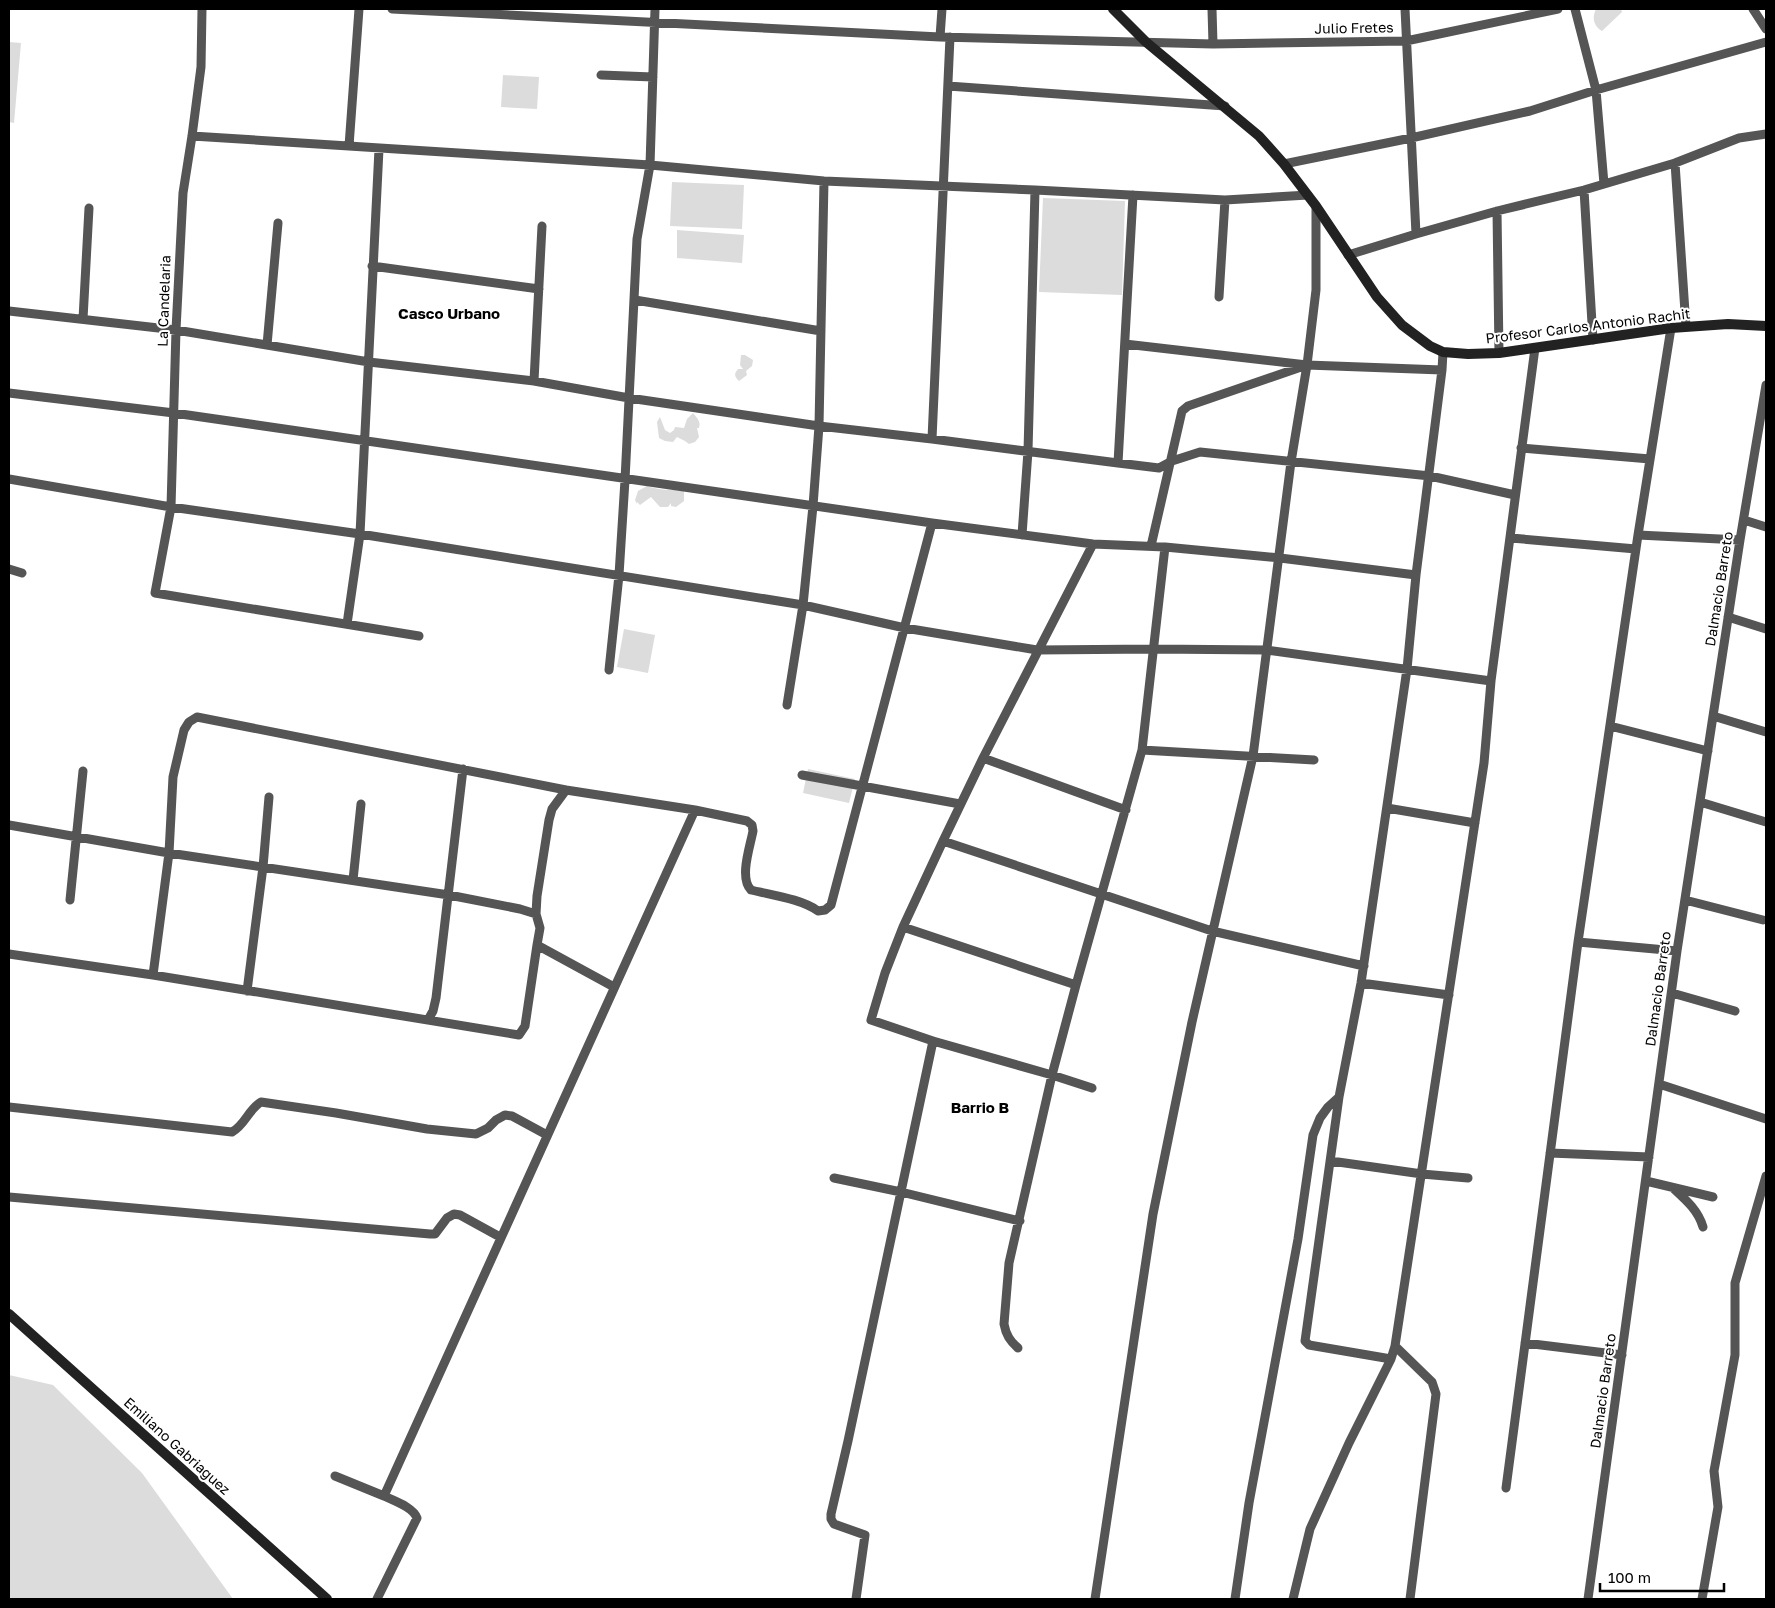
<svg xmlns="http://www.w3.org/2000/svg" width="1775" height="1608" font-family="'Golos Text',sans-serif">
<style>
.green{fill:#dcdcdc}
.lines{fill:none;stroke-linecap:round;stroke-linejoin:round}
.minor{stroke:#555;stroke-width:9}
.secondary{stroke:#222;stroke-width:10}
.labels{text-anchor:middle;stroke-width:4;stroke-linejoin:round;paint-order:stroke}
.street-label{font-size:14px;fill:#000;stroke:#fff}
.neighbourhood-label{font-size:15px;font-weight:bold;fill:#000;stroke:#fff}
</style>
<rect width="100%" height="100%" fill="#fff"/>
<!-- green -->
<path class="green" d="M1596,9h25l1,3 -20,19c-9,-5 -10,-14 -6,-22z
M9,42l12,1 -7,80 -5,-1z
M503,75l36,2 -2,32 -36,-2z
M672,182l72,3 -2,44 -72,-3z
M1043,198l82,3 -3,94 -83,-3z
M677,230l67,5 -2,28 -65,-5z
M741,355h4l8,5 -1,6 -6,5 1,4 -8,6c-5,-5 -5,-7 -1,-12h5l-3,-4z
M693,413c4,5 8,8 6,15h-2l2,9 -4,5 -6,2 -4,-3 -8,-4 -4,5 -8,-1 -6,-3 -2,-16 3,-5 5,13 5,3 4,-3 1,-3 9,1 3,-9z
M647,486c13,5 24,3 37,5v10l-8,6 -5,-1v-3l-3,4h-8l-9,-10 -11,8 -3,-3v2l-2,-4 3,-9z
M624,629l31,6 -7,38 -31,-6z
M808,769l47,10 -6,24 -46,-10z
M9,1375l44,10 89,88 91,126h-224z"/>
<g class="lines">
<!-- minor -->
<path class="minor" d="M202,9l-1,58 -9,69 -9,57 -7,137 -5,177 -16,86 264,43
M392,9l548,28 273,7 193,-3 152,-32
M1212,9l1,35
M1575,9l21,81 8,94
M1753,9l13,20
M940,37l2,-28
M601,75l52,2
M948,86l277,20
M192,136l458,29 174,16 211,9 190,10 83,-5
M349,146l10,-137
M1675,163l11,164
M1284,164l127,-26 119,-27 66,-21 170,-48
M1584,190l9,150
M1497,211l2,142
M1416,234l81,-23 87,-21 91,-27 64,-25 27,-4
M1348,255l68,-21 -11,-225
M372,266l167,23
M1219,297l6,-97
M635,300l186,31
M9,311l167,19 193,32 165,19 95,17 190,28 113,13 186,24 41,5 13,-7 28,-9 230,24 85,19
M83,319l6,-111
M1125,344l182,21 135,5
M267,345l11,-122
M534,381l8,-155
M9,393l165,20 758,110 161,21 72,3 -23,203 -66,235 -24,90 -43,188 -5,61c2,11 6,17 14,24
M932,439l18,-402
M1521,448l129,11
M1118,463l15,-268
M9,479l162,28 189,27 443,71 102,23 132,22 117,-1 112,1 225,31
M1744,520l22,7
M1022,535l6,-84 7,-261
M1638,535l102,5
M1511,538l125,11
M1151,546l31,-135 6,-5 116,-40
M1165,547l115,11 136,17
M9,569l13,4
M1728,617l38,12
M347,624l13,-90 19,-385
M609,670l10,-95 6,-95 12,-241 13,-74 5,-156
M787,705l16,-100 10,-99 6,-80 5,-245
M1713,716l53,16
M1610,726l98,25
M1142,750l172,10
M983,758l143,52
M802,775l158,29
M1700,802l66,20
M1387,808l88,15
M9,825l160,28 280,42 71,14 16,5 4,14 -3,17 77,42
M943,841l269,90 152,35
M353,880l8,-76
M70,900l13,-129
M1685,900l78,20
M536,914l1,-18 12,-76 3,-11 14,-19 129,20 52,11 5,4 1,6c-3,16 -14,47 -2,59 20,5 51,9 67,21l7,-1 6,-5 101,-382
M903,927l173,58
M1578,942l99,9
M9,954l144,21 366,60 6,-9 12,-81
M153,975l16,-122 4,-76 11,-47 5,-8 8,-5 369,73
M1361,983l88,12
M247,991l16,-124 6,-70
M1672,993l63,18
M428,1020l5,-9 3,-13 27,-229
M1659,1084l107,35
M1092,1088l-40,-13 -119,-34 -62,-21 14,-47 18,-46 40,-86 40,-83 110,-214
M9,1107l223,25c13,-7 16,-22 29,-30l75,11 91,16 49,5 12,-6 8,-8 9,-5 7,1 35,19
M1550,1153l99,4
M1331,1161l91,13 46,4
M834,1178l67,14 119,29
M1646,1181l67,16
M1673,1188c12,11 25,22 30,39
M9,1197l421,37h5l12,-16 7,-4 6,1 40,22
M1525,1343l97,12
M1395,1346l37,36 4,12 -26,205
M1391,1359l4,-13 89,-583 7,-82 44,-333
M335,1476l49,20
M1506,1488l72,-546 60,-407 33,-207
M377,1599l40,-81c-4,-11 -23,-17 -33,-22l311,-686
M856,1599l9,-64 -31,-11 -3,-5v-5l17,-73 85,-400
M1095,1599l58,-385 39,-192 61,-266 38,-294 16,-97 9,-75v-84
M1235,1599l14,-96 49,-264 15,-104 7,-17 8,-11 11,-10
M1293,1599l17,-70 39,-86 42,-84 -82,-14 -4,-4 34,-244 22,-114 46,-314 9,-94 26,-205 1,-18
M1588,1599l89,-648 63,-411 26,-155
M1702,1599l16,-92 -4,-36 21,-116v-72l31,-107"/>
<!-- secondary -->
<path class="secondary" d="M1113,9l33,33 113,94 25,28 32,42 61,91 25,28 28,21 13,6 25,2 31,-1 172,-25 57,-4 38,2
M9,1314l318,285"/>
</g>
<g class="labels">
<!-- street labels -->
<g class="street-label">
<text transform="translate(1354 28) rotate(-1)" y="5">Julio Fretes</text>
<text transform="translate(164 301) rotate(-88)" y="5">La Candelaria</text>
<text transform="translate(1588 326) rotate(-7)" y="5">Profesor Carlos Antonio Rachit</text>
<text transform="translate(1719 589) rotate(-81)" y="5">Dalmacio Barreto</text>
<text transform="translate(1658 989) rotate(-82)" y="5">Dalmacio Barreto</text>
<text transform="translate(1603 1391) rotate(-82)" y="5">Dalmacio Barreto</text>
<text transform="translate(177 1446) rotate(42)" y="5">Emiliano Gabriaguez</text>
</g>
<!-- neighbourhood labels -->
<g class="neighbourhood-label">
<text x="449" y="319">Casco Urbano</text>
<text x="980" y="1113">Barrio B</text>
</g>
</g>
<!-- border -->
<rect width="1775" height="1608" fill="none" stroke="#000000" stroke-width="20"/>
<!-- scale -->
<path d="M1600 1583v8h124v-8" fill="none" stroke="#000000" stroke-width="2.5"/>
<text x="1608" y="1583" font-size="15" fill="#000000" stroke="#ffffff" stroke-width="4" paint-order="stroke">100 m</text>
</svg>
